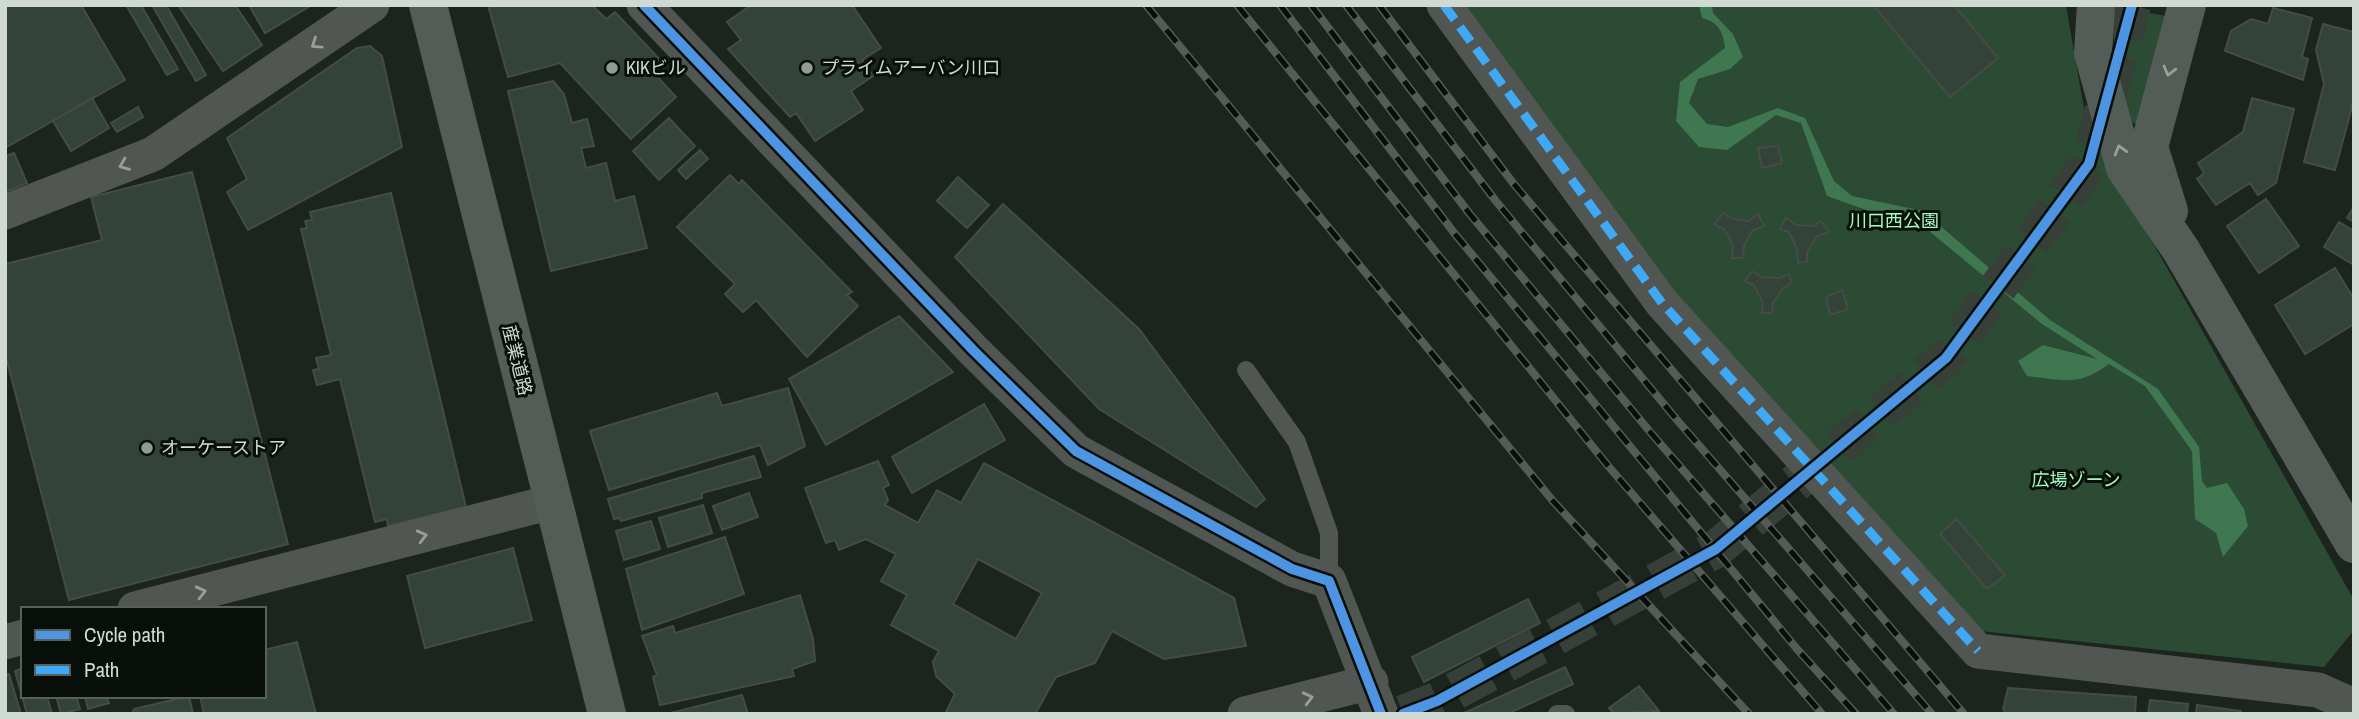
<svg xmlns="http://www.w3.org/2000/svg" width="2359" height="719" font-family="'Archivo Narrow','Noto Sans JP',sans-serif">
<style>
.green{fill:#2b4b34}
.water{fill:#3f7750}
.building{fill:#334339;stroke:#454b46;stroke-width:2;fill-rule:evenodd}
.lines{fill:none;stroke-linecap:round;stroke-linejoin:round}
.secondary-tunnel{stroke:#373f39;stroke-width:38;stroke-dasharray:38 19;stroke-linecap:butt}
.lane{stroke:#515652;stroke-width:18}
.street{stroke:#515652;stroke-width:35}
.secondary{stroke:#535c56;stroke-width:38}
.rail-casing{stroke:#555b56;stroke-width:8}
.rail{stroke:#080f0a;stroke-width:5;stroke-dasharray:16;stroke-linecap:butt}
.quiet{stroke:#3fa9f5;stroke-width:9;stroke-dasharray:18 9;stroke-linecap:butt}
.cycleway-casing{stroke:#080f0a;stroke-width:15}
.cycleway{stroke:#4d94e3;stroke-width:10}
.oneway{stroke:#979f98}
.oneway2{stroke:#98a19a}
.poi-dot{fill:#919a93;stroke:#080f0a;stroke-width:2.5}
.labels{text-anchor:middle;stroke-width:6;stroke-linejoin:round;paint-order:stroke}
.poi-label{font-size:18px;fill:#d0dad2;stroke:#080f0a;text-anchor:start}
.park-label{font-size:18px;fill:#a3fbbc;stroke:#080f0a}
.street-label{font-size:18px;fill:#d0dad2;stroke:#080f0a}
</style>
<rect width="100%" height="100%" fill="#1c241e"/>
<!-- green -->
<path class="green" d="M1457,5h609l21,121 267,474v30l-30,37 -344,-36 -302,-326z
M2113,6l53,10 -29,109 -13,-7 -10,-66z"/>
<!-- water -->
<path class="water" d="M1699,5h13l1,8 20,21 10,23 -13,12 -32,10 -9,24 18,21 21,3 50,-19 27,10 29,63 18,15 71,15 127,109 108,69 41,58 3,34 5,7 20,-5 17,26 4,17 -25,31 -7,-24 -21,-14 -3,-68 -47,-65 -36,-22c-30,23 -47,16 -82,12l-9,-15 25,-16 54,14 -55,-35 -130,-107 -40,-5 -45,-16 -26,-73 -25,-8 -49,35 -28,-3 -23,-26 4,-39 45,-34c-2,-17 -7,-26 -23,-30z"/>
<!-- building -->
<path class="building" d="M5,5h76l44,75 -120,68z
M126,5h15l37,64 -11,6z
M152,5h14l40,70 -10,6z
M178,5h57l27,40 -39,26z
M249,5h63l-47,28z
M488,5h104l14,14 9,-7 48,51 -9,10 22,24 -45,42 -71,-76 -52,14z
M751,5h101l29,43 -19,12 11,16 -22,15 12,19 -48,31 -19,-28 -6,4 -62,-68 13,-9 -14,-18z
M1873,5h81l44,53 -48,39z
M2273,8l39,10 -10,39 6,2 -5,21 -78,-29 6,-20 20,-12 17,5z
M2323,24l31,8v67l-19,71 -31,-8 20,-78 -8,-34z
M370,46l12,10 20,91 -154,83 -21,-38 20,-13 -20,-41 130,-90z
M553,81l11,13 8,29 15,-4 7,27 -13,2 5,20 20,-5 9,38 19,-5 13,52 -96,23 -43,-180z
M92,98l17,30 -38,23 -18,-30z
M2252,98l42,11 -18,74 -18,12 -8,-12 -34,22 -19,-26 7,-6 -6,-10 45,-31z
M138,107l5,10 -26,15 -6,-9z
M669,118l26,28 -36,34 -26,-29z
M1778,146l4,17 -20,5 -4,-20z
M700,150l8,9 -22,20 -8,-9z
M14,153l13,30 -22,9v-36z
M192,172l96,372 -219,56 -64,-247v-89l97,-24 -11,-43z
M730,175l9,9 3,-4 110,112 -5,3 11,11 -51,51 -51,-57 -13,12 -18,-18 10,-10 -58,-57z
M958,177l31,28 -22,23 -30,-27z
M391,193l75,314 -78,19 -1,-7 -12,3 -35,-143 -23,6 -4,-15 6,-1 -3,-11 15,-3 -30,-126 6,-1 -2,-7 7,-1 -2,-8z
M2266,199l33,47 -40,27 -32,-47z
M1003,204l136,125 126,170 -9,8 -157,-98 -144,-152z
M2354,207v15l-7,-4z
M1723,213l10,6 16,2 9,-7 6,12 -12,5 -8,15 -1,12h-11l1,-12 -8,-16 -11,-6z
M1786,218l10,7 17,1 8,-5 8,11 -12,4 -10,16v10l-9,1 -1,-14 -8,-17 -9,-3z
M2339,222l15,9v34l-30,-18z
M2335,268l19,31v25l-49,30 -30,-49z
M1752,271l9,6 19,1 8,-4 4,8 -9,6 -10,15 -1,10h-10l1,-10 -9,-18 -9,-4z
M1842,290l6,19 -18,6 -4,-18z
M899,316l54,56 -127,73 -37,-66z
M788,388l17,58 -37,19 -8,-20 -151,45 -19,-59 127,-38 5,13z
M984,404l21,36 -93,53 -20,-36z
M754,456l7,21 -59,16v5l-81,23 -1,-3 -6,1 -6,-20z
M878,461l11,24 -6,3 5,12 -3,5 33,18 19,-33 24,13 23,-40 250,135 12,48 -82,13 -52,-28 -17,32 -39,14 -21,37h-90l10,-20 -19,-18 -3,-14 6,-11 -48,-26 16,-30 -26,-14 15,-27 -30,-15 -27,11 -4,-10 -9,3 -21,-55zM978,559l64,34 -26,46 -63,-35z
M749,493l9,24 -36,13 -9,-24z
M703,505l9,28 -44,14 -9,-29z
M1956,519l49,56 -18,14 -47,-55z
M651,521l9,28 -36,11 -8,-29z
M725,537l19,57 -102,36 -16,-61z
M513,548l19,72 -107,28 -18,-72z
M800,595l13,44 2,22 -23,8 2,7 -134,29 -7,-28 4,-2 -15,-39 31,-10 2,7z
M1528,599l12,24 -116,59 -12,-25z
M297,642l19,72h-112l-4,-18h64v-46z
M1565,667l8,17 -66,30h-45z
M23,668v28h24l5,18h-25l-12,-43z
M9,674l12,40h-16v-39z
M1639,686l20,25 -45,3 -5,-6z
M2008,688l128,9 -1,17h-128l-4,-5z
M742,695l6,19h-81z
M56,696h20l4,13 -19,5z
M85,696h21l3,7 -21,6z
M189,696l4,18h-61l2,-5z
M2150,700l38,4 -1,10h-39z
M2197,705l44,6v3h-45z"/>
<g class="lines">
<!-- secondary-tunnel -->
<path class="secondary-tunnel" d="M1403,714l34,-13 279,-152 230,-191 143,-194 43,-159"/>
<!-- lane -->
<path class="lane" d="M1246,370l51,72 32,91v48
M1557,714h9"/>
<!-- street -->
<path class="street" d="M644,5l330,346 102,100 216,118 37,12 52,133
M1444,5l218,298 316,348 340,39 36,16
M5,212l148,-58 219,-149
M135,609l417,-107
M5,642l18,-5
M1245,714l126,-32"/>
<!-- secondary -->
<path class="secondary" d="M428,5l179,709
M2096,5l-3,48 32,115 56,82 173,294
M2169,211l-20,-64 38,-142"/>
<!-- rail casing -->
<g class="rail-casing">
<path id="rail" d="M1146,5l407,496 196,213
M1237,5l372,462 213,247
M1280,5l175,229 342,415 59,65
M1311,5l158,208 182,220 243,281
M1346,5l149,195 182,220 255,294
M1379,5l134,178 451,531"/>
</g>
<!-- rail -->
<use href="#rail" class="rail"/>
<!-- quiet -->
<path class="quiet" d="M1444,5l218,298 316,348"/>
<!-- cycleway casing -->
<g class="cycleway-casing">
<path id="cycleway" d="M644,5l330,346 102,100 216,118 37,12 52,133
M1403,714l34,-13 279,-152 230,-191 143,-194 43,-159"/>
</g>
<!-- cycleway -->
<use href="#cycleway" class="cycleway"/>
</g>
<!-- one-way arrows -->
<defs><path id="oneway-chevron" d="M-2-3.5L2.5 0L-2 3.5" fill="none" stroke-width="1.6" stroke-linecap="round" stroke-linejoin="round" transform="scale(1.75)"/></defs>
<g class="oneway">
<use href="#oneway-chevron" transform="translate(316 44) rotate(146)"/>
<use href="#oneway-chevron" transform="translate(124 165) rotate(158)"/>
<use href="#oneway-chevron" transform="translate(422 536) rotate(-14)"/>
<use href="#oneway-chevron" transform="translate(201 592) rotate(-14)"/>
<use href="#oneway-chevron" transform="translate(1308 698) rotate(-14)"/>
</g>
<g class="oneway2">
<use href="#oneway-chevron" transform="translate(2169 71) rotate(105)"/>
<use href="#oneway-chevron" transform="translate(2120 150) rotate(-106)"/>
</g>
<!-- markers -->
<g class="poi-dot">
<circle cx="612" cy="68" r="7"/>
<circle cx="807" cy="68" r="7"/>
<circle cx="147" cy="448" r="7"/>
</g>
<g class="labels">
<!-- poi labels -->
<g class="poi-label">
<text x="626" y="74">KIKビル</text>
<text x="821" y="74">プライムアーバン川口</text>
<text x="161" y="454">オーケーストア</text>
</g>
<!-- park labels -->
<g class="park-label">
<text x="1894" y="227">川口西公園</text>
<text x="2076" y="486">広場ゾーン</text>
</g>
<!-- street labels -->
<g class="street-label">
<text transform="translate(517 360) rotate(76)" y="6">産業道路</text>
</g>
</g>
<!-- border -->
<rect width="2359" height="719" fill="none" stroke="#d0dad2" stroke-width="14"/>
<!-- legend -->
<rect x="21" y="607" width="245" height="91" fill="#080f0a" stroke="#58605a" stroke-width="2"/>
<rect x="35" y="630" width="35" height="10" fill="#4d94e3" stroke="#58605a" stroke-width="2"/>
<text x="84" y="642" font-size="21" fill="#d0dad2">Cycle path</text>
<rect x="35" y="665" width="35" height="10" fill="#3fa9f5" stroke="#58605a" stroke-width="2"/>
<text x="84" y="677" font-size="21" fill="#d0dad2">Path</text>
</svg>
